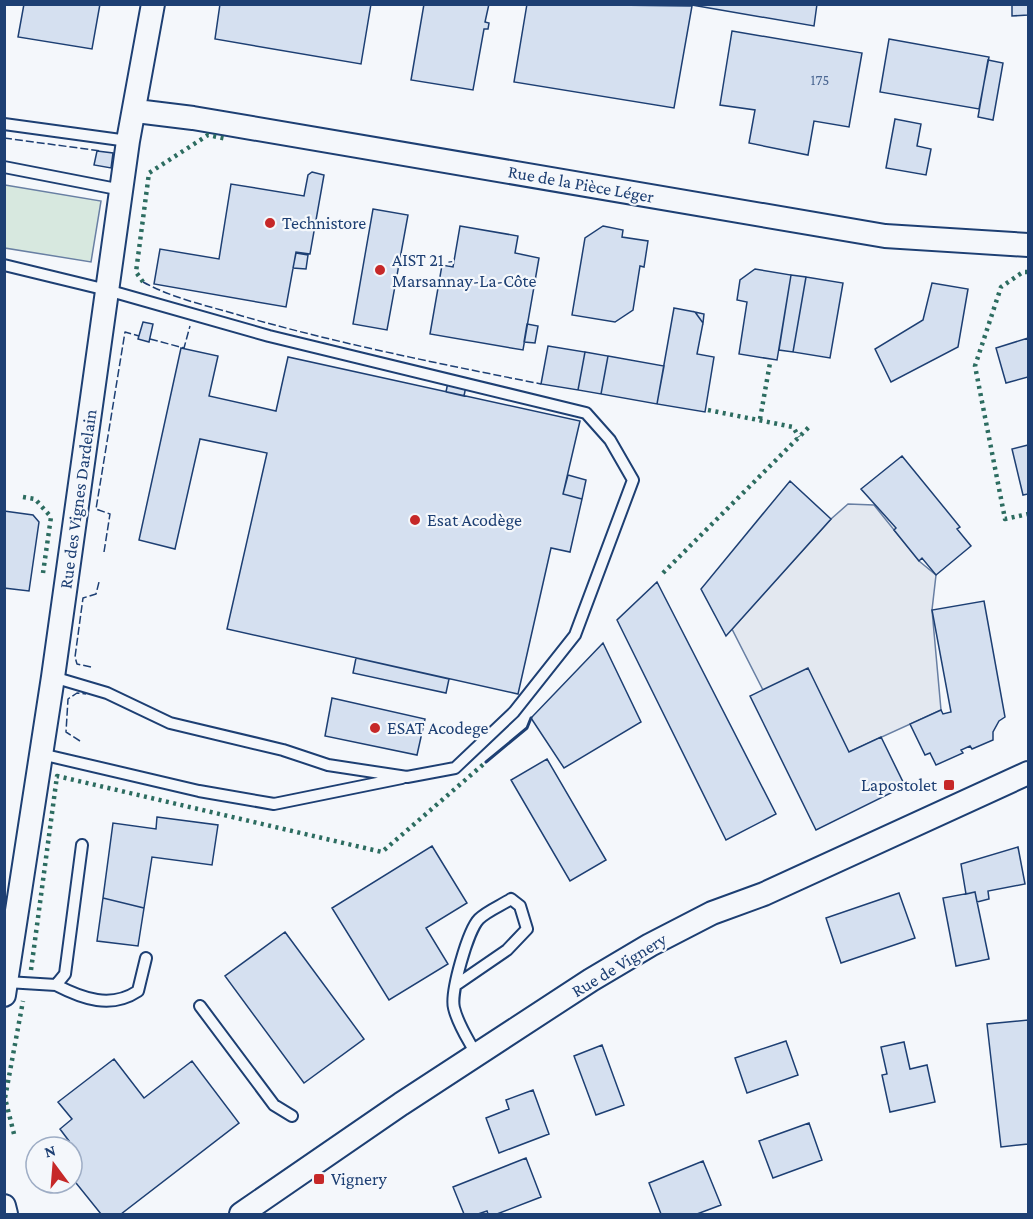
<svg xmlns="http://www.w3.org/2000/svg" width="1033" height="1219" font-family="'Crimson Pro',serif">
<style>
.green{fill:#d7e8df;stroke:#687fa3;stroke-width:1.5}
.parking{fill:#e3e8f0;stroke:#687fa3;stroke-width:1.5}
.building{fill:#d5e0f0;stroke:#1d3f73;stroke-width:1.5}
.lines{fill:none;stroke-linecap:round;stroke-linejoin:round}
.service-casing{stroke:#1d3f73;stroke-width:14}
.minor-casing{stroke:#1d3f73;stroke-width:26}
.service{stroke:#f4f7fb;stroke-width:10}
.minor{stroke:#f4f7fb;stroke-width:22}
.hedge{stroke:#2c6c60;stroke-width:4.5;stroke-dasharray:3 4.5;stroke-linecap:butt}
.fence{stroke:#1d3f73;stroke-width:1.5;stroke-dasharray:8 3;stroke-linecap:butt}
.wall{stroke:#1d3f73;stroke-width:3}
.poi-dot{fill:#c62828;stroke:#f4f7fb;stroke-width:2}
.labels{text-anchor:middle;stroke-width:4.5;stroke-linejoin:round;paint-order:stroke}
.number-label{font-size:15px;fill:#4b6792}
.street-label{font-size:18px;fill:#1d3f73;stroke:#f4f7fb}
.poi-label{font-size:18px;fill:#1d3f73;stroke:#f4f7fb;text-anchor:start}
</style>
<rect width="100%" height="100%" fill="#f4f7fb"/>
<!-- green -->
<path class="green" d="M5,185l96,16 -10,61 -86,-14z"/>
<!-- parking -->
<path class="parking" d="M848,504l26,1 45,56 17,14 -4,35 9,100 -92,42 -86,-62 -31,-61 99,-110z"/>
<!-- building -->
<path class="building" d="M24,4h76l-8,45 -74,-12z
M220,4h151l-10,60 -146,-25z
M424,4h65l-4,18 4,1 -1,6h-4l-11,61 -62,-10z
M527,4l165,2 -18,102 -160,-26z
M686,4h131l-3,22z
M1012,4h16v11l-16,1z
M732,31l130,22 -13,74 -35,-6 -6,34 -59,-12 6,-33 -35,-5z
M889,39l100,18 -10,52 -99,-17z
M988,60l15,3 -10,57 -15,-3z
M895,119l26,5 -4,22 14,3 -5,26 -40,-7z
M97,151l16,2 -2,15 -17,-3z
M312,172l12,3 -14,79 -14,-2 -10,55 -132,-23 6,-35 59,10 12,-75 73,12 4,-21z
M373,209l35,6 -21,115 -34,-6z
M460,226l58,10 -3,17 24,5 -16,92 -93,-16 12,-69 11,2z
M603,226l20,4 -1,7 26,4 -4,26 -4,-1 -7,44 -18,12 -43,-7 13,-77z
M296,253l12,2 -2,14 -13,-1z
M755,269l36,6 -14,85 -38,-6 8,-52 -10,-2 3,-20z
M791,275l15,2 -13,75 -14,-2z
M806,277l37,6 -13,75 -37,-6z
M932,283l36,6 -10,58 -67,35 -16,-33 48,-29z
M674,308l21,4 8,11 -6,31 17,3 -9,55 -48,-8z
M695,312l9,2 -1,9z
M143,322l10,2 -4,18 -11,-3z
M527,324l11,2 -3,17 -11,-1z
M1028,338v39l-22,6 -10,-35z
M548,346l37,6 -7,38 -37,-6z
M181,348l37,8 -9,40 67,15 12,-54 292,64 -17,73 19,5 -12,53 -19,-4 -33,146 -291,-65 40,-176 -67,-14 -25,110 -36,-9z
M585,352l23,4 -7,38 -23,-4z
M608,356l56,10 -7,38 -56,-10z
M448,382l18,4 -2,10 -18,-4z
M1028,445v49l-5,1 -11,-46z
M902,456l58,71 -3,2 14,17 -35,29 -14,-17 -3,3 -25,-31 2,-2 -35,-39z
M568,475l18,5 -4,19 -19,-5z
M790,481l41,38 -105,117 -25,-47z
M4,511l29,4 6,7 -10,69 -25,-3z
M657,582l119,232 -50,26 -109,-220z
M984,601l21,116 -6,4 -6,11v8l-21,9 -2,-3 -9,4 2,3 -27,12 -6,-12 -5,2 -15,-31 31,-14 2,4 8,-2 -19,-102z
M603,643l38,79 -77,46 -33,-50z
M356,658l93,21 -3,14 -93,-20z
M808,668l41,84 32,-15 24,49 -89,44 -66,-134z
M332,698l93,21 -8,36 -92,-19z
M547,759l59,101 -36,21 -59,-101z
M157,817l61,8 -6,40 -60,-8 -8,51 -41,-10 10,-75 43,6z
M432,846l35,57 -41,25 22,36 -59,36 -57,-92z
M1018,847l7,37 -37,7 1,8 -12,3 -2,-10 -9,2 -5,-30z
M975,892l14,67 -33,7 -13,-68z
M899,893l16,45 -74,25 -15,-45z
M103,898l41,10 -6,38 -41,-5z
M285,932l79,107 -60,44 -79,-107z
M1028,1020v124l-27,3 -14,-123z
M786,1041l12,34 -51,18 -12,-35z
M904,1042l6,27 17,-4 8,37 -45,10 -8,-37 5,-1 -6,-27z
M602,1045l22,60 -28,10 -22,-59z
M114,1059l30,39 48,-37 47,62 -118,91h-20l-29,-36v-31h-10l7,-6 -9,-12 12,-10 -14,-17z
M533,1090l16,44 -50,19 -13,-35 23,-9 -3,-9z
M809,1123l13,37 -49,18 -14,-37z
M526,1158l15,39 -44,17h-9l-1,-3 -9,3h-14l-11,-27z
M703,1161l18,44 -24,9h-36l-12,-31z"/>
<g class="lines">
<!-- service casing -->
<g class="service-casing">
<path id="service" d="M4,124l124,17
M4,167l118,23
M4,265l103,25 162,46 317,77 24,27 23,40 -58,155 -61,77 -59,56 -48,9 -79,-12 -45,-15 -113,-27 -63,-30 -54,-16
M41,754l158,37 75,13 128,-26
M7,982l49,3 9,-11 17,-129
M56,985c27,14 55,24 82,6l8,-33
M456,985l51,-35 20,-21 -7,-23 -9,-7c-9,6 -24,12 -32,20 -11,11 -29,74 -25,89 4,17 14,31 22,46
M200,1006l74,99 18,11"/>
</g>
<!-- minor casing -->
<g class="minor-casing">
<path id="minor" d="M136,111l57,7 692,118 143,9
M4,995l49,-318 75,-536 25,-137
M4,1206l2,8
M241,1214l160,-110 190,-124 59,-35 62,-32 52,-19 264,-121"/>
</g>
<!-- service -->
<use href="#service" class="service"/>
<!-- minor -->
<use href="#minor" class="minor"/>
<!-- hedge -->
<path class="hedge" d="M1028,272h-5l-22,15 -26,79 30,153 23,-5
M143,282l-7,-10 13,-99 59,-38 19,4
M708,410l85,17 6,10
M760,419l10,-56
M23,497l12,2 16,18 -8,56
M663,573l148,-148
M31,970l26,-194 325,76 104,-90
M14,1134l-9,-36 18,-97"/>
<!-- fence -->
<path class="fence" d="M4,138l97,13
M143,282c31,17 66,24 99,34 98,28 199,48 299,68
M150,339l34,9 6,-22
M104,552l6,-38 -14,-5 29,-177 14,4
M91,667l-14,-3 -2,-7 8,-59 13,-4 3,-12
M80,741l-14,-9 2,-33 9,-6 9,1"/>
<!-- wall -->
<path class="wall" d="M486,762l41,-34 4,-10"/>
</g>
<!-- markers -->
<g class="poi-dot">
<circle cx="270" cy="223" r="6"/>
<circle cx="380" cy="270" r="6"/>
<circle cx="415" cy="520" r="6"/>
<circle cx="375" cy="728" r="6"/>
<rect x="943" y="779" width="12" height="12" rx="3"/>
<rect x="313" y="1173" width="12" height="12" rx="3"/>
</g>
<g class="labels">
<!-- number labels -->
<g class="number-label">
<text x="820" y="85">175</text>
</g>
<!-- street labels -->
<g class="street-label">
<text transform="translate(581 184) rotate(10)" y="6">Rue de la Pièce Léger</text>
<text transform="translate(78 499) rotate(-82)" y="6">Rue des Vignes Dardelain</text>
<text transform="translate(619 965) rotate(-31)" y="6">Rue de Vignery</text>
</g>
<!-- poi labels -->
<g class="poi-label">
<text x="282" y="229">Technistore</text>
<text x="392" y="266">AIST 21 -<tspan x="392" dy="21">Marsannay-La-Côte</tspan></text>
<text x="427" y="526">Esat Acodège</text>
<text x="387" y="734">ESAT Acodege</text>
<text x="937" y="791" text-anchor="end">Lapostolet</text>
<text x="331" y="1185">Vignery</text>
</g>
</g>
<!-- border -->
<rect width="1033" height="1219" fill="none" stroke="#1d3f73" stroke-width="12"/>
<!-- north arrow -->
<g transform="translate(54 1165) rotate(344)"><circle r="28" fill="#f4f7fb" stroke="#9eadc5" stroke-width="1.5"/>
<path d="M0-4.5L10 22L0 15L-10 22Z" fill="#c62828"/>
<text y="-9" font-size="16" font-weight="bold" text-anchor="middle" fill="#1d3f73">N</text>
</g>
</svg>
